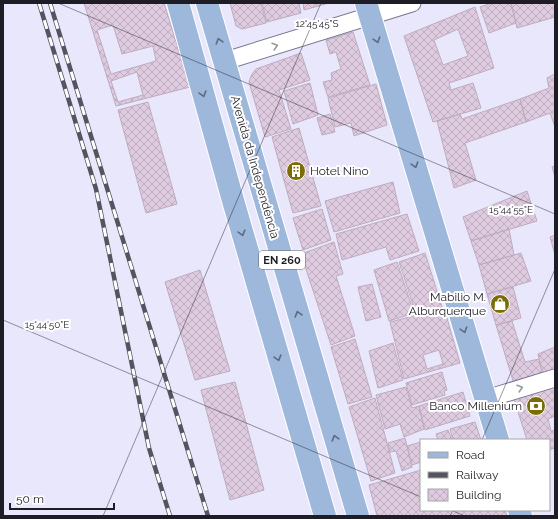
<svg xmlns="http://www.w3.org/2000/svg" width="558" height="519" font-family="Raleway,sans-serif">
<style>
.building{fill:url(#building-cross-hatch);stroke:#beabbf;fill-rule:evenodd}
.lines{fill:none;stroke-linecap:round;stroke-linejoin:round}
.minor-casing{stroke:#79778e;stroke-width:19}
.major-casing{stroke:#fff;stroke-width:24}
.minor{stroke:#fff;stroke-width:17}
.major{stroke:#9eb8db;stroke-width:22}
.rail-casing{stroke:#555360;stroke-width:4.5}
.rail{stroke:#fff;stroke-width:3;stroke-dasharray:9;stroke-linecap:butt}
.oneway{stroke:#5e6a80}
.oneway2{stroke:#9a999d}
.ticks{fill:none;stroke:#1e1d26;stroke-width:1;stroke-opacity:0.45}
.labels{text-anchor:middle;stroke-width:4;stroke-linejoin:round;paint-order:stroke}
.shield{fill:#fff;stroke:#626167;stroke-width:1}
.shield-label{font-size:11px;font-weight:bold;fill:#1e1d26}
.street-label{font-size:12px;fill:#1e1d26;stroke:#fff}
.poi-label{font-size:12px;fill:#1e1d26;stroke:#fff;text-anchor:end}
.ticks-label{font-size:10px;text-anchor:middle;fill:#1e1d26;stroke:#fff;stroke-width:4;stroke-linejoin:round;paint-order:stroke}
</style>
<defs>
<pattern id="building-cross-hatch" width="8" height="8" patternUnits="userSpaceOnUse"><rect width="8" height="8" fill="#dfcbe0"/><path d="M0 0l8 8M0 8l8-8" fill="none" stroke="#bfaec0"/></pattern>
</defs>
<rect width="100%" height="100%" fill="#e9e7fc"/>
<!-- building -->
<path class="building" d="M84,3h80l26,84 -74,19z
M230,3h31l5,20 -24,6 -6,-3z
M262,3h37l2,10 -34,9z
M303,3h26l-25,7z
M492,3h19l5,20 -27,10 -9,-26z
M511,3h44v14l-38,11z
M475,7l19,61 -45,15 2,7 22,-7 8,25 -48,14 -29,-86zM458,29l10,27 -25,9 -9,-25z
M113,25l9,29 31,-8 3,15 -45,13 -14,-44z
M353,32l17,53 -42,12 -5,-15 9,-2 -1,-7 10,-4 -5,-17 -6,2 -4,-14z
M301,53l9,27 -31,10 12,39 -26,8 -16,-55 3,-8 4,-5z
M137,72l6,23 -25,7 -7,-21z
M555,74v53l-5,-14 -24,9 -6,-23 29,-11 -2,-10z
M310,83l8,32 -25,9 -9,-33z
M376,84l11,41 -33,11 -3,-13 -16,4 -7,-29z
M520,99l6,23 -61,21 11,37 -22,8 -17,-67 23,-7 2,5z
M148,102l29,102 -31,9 -28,-103z
M330,114l5,18 -13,3 -5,-17z
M299,128l22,78 -28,7 -21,-76z
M555,166v11l-3,-10z
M393,182l7,31 -66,19 -9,-31z
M527,191l10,30 -66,20 -8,-24z
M322,209l9,31 -28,10 -10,-32z
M407,214l12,37 -29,9 -4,-13 -44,13 -6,-26z
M509,229l5,26 -35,10 -8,-24z
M555,235v20l-5,-18z
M334,242l9,32 -7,2 19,60 -24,9 -30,-91z
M425,253l17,54 -26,7 -17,-52z
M521,253l10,28 -44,13 -8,-29z
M397,262l17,51 -25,8 -15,-51z
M200,270l30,101 -35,9 -30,-98z
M372,284l9,33 -15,4 -8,-34z
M513,287l8,31 -25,7 -9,-31z
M444,308l16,55 -56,16 -14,-57z
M512,321l13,41 14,-3 4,16 -29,9 -18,-59z
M355,339l17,58 -24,7 -17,-57z
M393,343l10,37 -25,8 -9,-37z
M555,347v24l-12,4 -5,-21z
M439,350l4,14 -16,5 -4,-14z
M442,372l5,18 -3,1 1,4 -33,10 -6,-22z
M235,382l29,108 -34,10 -29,-110z
M555,383v33l-7,3 3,12 4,-1v18l-6,2v-10h-22l-14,-44z
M406,387l6,21 7,-2 5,23 -20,8 -4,-13 -15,5 -9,-34z
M463,392l7,24 -45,14 -6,-24z
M375,398l20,75 -24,8 -22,-74z
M475,422l6,18h-28l-3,-11z
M448,430l4,10h-14l-2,-6z
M405,438l7,29 -10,4 -6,-20 -6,1 -2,-9z
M421,442v20l-9,3 -5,-19z
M421,470v40h84l2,6h-130l-8,-31z"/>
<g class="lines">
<!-- minor casing -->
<g class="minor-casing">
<path id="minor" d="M225,61l187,-58
M486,399l69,-21"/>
</g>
<!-- major casing -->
<g class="major-casing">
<path id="major" d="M178,3l56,201 91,312
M207,3l151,513
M366,3l132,437
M519,510l2,6"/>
</g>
<!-- minor -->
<use href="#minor" class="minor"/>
<!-- major -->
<use href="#major" class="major"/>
<!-- rail casing -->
<g class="rail-casing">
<path id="rail" d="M39,3l57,186 53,259 21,68
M50,3l158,513"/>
</g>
<!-- rail -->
<use href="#rail" class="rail"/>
</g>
<!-- one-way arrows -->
<defs><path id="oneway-chevron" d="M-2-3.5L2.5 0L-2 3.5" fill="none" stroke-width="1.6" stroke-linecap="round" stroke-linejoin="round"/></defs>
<g class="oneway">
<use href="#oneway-chevron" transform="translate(377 40) rotate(73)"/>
<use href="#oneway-chevron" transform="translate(219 41) rotate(-107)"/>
<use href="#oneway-chevron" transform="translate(203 94) rotate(74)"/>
<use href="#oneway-chevron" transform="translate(415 165) rotate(73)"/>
<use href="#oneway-chevron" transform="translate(242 233) rotate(74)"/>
<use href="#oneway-chevron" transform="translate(298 314) rotate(-106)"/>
<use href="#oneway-chevron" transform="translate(464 330) rotate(73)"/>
<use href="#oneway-chevron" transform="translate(278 358) rotate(74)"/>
<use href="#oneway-chevron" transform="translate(335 438) rotate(-106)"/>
</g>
<g class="oneway2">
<use href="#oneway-chevron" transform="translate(275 46) rotate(-17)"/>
<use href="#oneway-chevron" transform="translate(520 388) rotate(-17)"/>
</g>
<!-- ticks -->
<path class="ticks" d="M58,3l497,211M3,320l418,177M482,440l73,-171M451,510l14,6M103,516l218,-513M450,516l3,-6"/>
<!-- icons -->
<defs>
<g id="building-disc" transform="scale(1)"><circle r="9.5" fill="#7c6c06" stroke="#fff"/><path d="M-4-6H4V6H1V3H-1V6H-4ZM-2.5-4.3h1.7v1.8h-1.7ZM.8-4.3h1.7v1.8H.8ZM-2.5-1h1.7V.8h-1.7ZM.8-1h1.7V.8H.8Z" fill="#fff"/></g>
<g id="shop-disc" transform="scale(1)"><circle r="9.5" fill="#7c6c06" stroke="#fff"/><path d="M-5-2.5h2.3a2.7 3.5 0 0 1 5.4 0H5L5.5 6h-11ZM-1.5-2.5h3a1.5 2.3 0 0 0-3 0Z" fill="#fff"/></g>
<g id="bank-disc" transform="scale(1)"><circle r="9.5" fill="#7c6c06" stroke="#fff"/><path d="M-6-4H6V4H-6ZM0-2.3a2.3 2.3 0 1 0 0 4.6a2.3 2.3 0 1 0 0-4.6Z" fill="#fff"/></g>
</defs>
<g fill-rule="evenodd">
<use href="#building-disc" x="296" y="171"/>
<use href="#shop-disc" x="500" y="304"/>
<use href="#bank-disc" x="536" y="406"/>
</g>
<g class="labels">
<!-- shield labels -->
<rect class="shield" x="259" y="251" width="46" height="18" rx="3"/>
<g class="shield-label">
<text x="282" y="264">EN 260</text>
</g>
<!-- street labels -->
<g class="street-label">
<text transform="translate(255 167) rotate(74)" y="4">Avenida da Independência</text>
</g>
<!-- poi labels -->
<g class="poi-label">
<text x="310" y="175" text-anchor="start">Hotel Nino</text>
<text x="486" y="301">Mabilio M.<tspan x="486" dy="14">Alburquerque</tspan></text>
<text x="522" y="410">Banco Millenium</text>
</g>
</g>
<g class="ticks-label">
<text x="317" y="27">12°45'45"S</text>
<text x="511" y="213">15°44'55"E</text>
<text x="47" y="328">15°44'50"E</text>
</g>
<!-- border -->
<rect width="558" height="519" fill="none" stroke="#1e1d26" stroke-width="8"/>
<!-- legend -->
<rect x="420" y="439" width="130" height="72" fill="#ffffff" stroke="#a5a5a8"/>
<rect x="428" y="452" width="20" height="6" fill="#9eb8db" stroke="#a5a5a8"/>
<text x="456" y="459" font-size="12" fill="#1e1d26">Road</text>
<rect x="428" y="472" width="20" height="6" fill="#555360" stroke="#a5a5a8"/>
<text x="456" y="479" font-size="12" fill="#1e1d26">Railway</text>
<rect x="428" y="489" width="20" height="12" fill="url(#building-cross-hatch)" stroke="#a5a5a8"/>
<text x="456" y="499" font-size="12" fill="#1e1d26">Building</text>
<!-- scale -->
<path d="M10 503v6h104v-6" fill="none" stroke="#1e1d26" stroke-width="2"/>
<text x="16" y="503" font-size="12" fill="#1e1d26" stroke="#ffffff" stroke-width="3" paint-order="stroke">50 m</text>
</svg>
